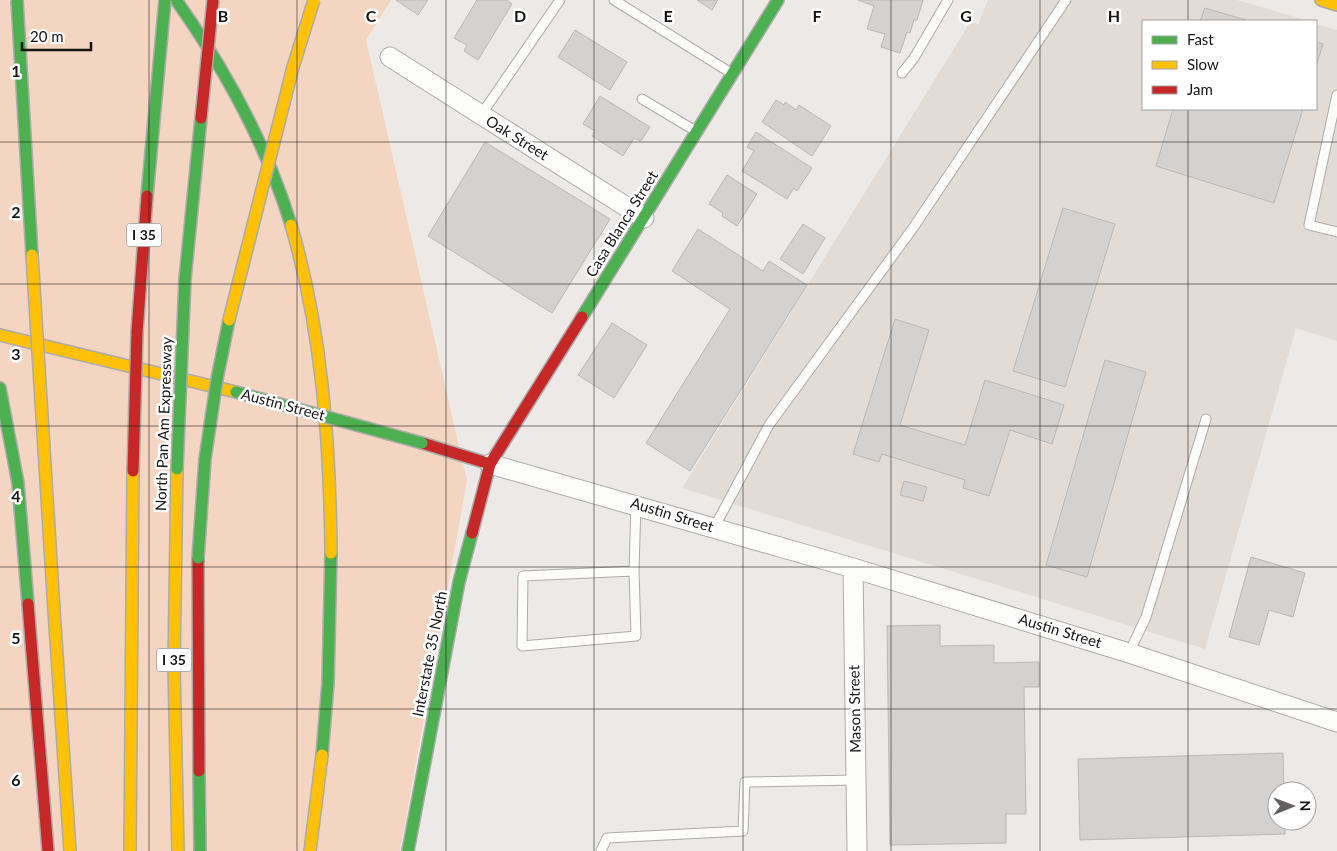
<svg xmlns="http://www.w3.org/2000/svg" width="1337" height="851" font-family="Lato,sans-serif">
<style>
.built{fill:#e3dbd5}
.green{fill:#f4d5c1}
.building{fill:#d4d2d0;stroke:#bab8b6}
.lines{fill:none;stroke-linecap:round;stroke-linejoin:round}
.lane-casing{stroke:#adabaa;stroke-width:11}
.street-casing{stroke:#adabaa;stroke-width:21}
.fast-casing{stroke:#adabaa;stroke-width:14}
.slow-casing{stroke:#adabaa;stroke-width:14}
.jam-casing{stroke:#adabaa;stroke-width:14}
.lane{stroke:#fcfcfb;stroke-width:9}
.street{stroke:#fcfcfb;stroke-width:19}
.fast{stroke:#4caf50;stroke-width:11}
.slow{stroke:#ffc107;stroke-width:11}
.jam{stroke:#c62828;stroke-width:11}
.fast-bridge-casing{stroke:#adabaa;stroke-width:14;stroke-linecap:butt}
.slow-bridge-casing{stroke:#adabaa;stroke-width:14;stroke-linecap:butt}
.jam-bridge-casing{stroke:#adabaa;stroke-width:14;stroke-linecap:butt}
.fast-bridge{stroke:#4caf50;stroke-width:11}
.slow-bridge{stroke:#ffc107;stroke-width:11}
.jam-bridge{stroke:#c62828;stroke-width:11}
.grid{fill:none;stroke:#171514;stroke-width:1;stroke-opacity:0.55}
.labels{text-anchor:middle;stroke-width:5;stroke-linejoin:round;paint-order:stroke}
.shield{fill:#fff;stroke:#5d5b5a;stroke-width:1}
.shield-label{font-size:14px;font-weight:bold;fill:#171514}
.street-label{font-size:15px;fill:#171514;stroke:#fff}
.grid-label{font-size:16px;text-anchor:middle;font-weight:bold;fill:#171514;stroke:#fff;stroke-width:5;stroke-linejoin:round;paint-order:stroke}
</style>
<rect width="100%" height="100%" fill="#ece9e6"/>
<!-- built -->
<path class="built" d="M988,0h249l71,21h-165v88h173v-85l21,6v311l-41,-13 -91,321 -523,-161 289,-467 7,4z"/>
<!-- green -->
<path class="green" d="M0,0h391l-25,40 101,441 -67,370h-400z"/>
<!-- building -->
<path class="building" d="M396,0h32l-10,15z
M477,0h30l5,4 -34,56 -14,-9 3,-6 -13,-7z
M697,0h21l-6,10z
M858,0h65l-6,20h-3l-4,13 -3,-1 -7,21 -19,-6 4,-13 -18,-5 7,-23z
M1205,8l44,13h-49z
M575,30l52,32 -17,28 -52,-33z
M1316,42l7,2 -7,22z
M600,96l50,31 -9,14 -7,-3 -11,18 -31,-20 3,-5 -12,-7z
M776,100l8,5 1,-3 11,8 3,-5 32,21 -19,30 -50,-34z
M1173,109h130l-29,94 -118,-37z
M756,132l56,36 -15,23 -3,-3 -7,11 -45,-28 12,-20 -7,-4z
M485,142l125,77 -58,94 -124,-77z
M727,175l30,19 -20,32 -15,-10 1,-3 -14,-9z
M1063,208l52,16 -50,163 -52,-16z
M803,224l22,14 -22,36 -23,-15z
M698,229l65,42 6,-10 38,24 -117,186 -44,-28 84,-134 -58,-38z
M895,319l34,11 -29,95 65,20 20,-65 79,25 -12,39 -42,-14 -21,66 -26,-8 2,-8 -83,-26 -3,8 -26,-8z
M612,323l35,22 -33,53 -36,-23z
M1105,360l41,12 -59,205 -41,-12z
M904,481l23,6 -4,14 -23,-6z
M1251,557l54,16 -12,44 -24,-7 -10,35 -30,-8z
M940,625v21l54,-1v18l45,-1v25h-15l2,127h-20v29l-116,2 -3,-219z
M1283,753l1,38h-7v30h8v13l-205,6 -2,-81z"/>
<g class="lines">
<!-- lane casing -->
<g class="lane-casing">
<path id="lane" d="M614,0l117,73
M902,73l12,-15 34,-58
M1337,95l-28,130 28,7
M642,99l52,31
M481,115l79,-115
M714,528l55,-103 144,-197 153,-228
M634,571l2,65 -114,10 1,-70 111,-5 2,-67
M1129,653l17,-36 60,-198
M601,851l6,-13 136,-7 2,-49 111,-2"/>
</g>
<!-- street casing -->
<g class="street-casing">
<path id="street" d="M390,57l254,161
M490,464l363,104 276,85 208,69
M853,568l4,283"/>
</g>
<!-- fast casing -->
<g class="fast-casing">
<path id="fast" d="M176,0c49,69 90,143 115,225
M582,317l196,-317
M0,388l18,95 10,121
M322,755l6,-72 3,-130
M199,771l1,80
M408,851l51,-269 13,-49"/>
</g>
<!-- slow casing -->
<g class="slow-casing">
<path id="slow" d="M1321,0l16,5
M291,225c31,105 39,218 40,328
M0,335l236,57
M177,469l-3,197 4,185
M54,610l16,241
M130,851l3,-380
M310,851l12,-96"/>
</g>
<!-- jam casing -->
<g class="jam-casing">
<path id="jam" d="M422,443l68,21
M472,533l18,-69 92,-147
M198,558l1,213
M28,604l20,247"/>
</g>
<!-- lane -->
<use href="#lane" class="lane"/>
<!-- street -->
<use href="#street" class="street"/>
<!-- fast -->
<use href="#fast" class="fast"/>
<!-- slow -->
<use href="#slow" class="slow"/>
<!-- jam -->
<use href="#jam" class="jam"/>
<!-- fast-bridge casing -->
<g class="fast-bridge-casing">
<path id="fast-bridge" d="M17,0l15,255
M147,196l18,-196
M236,392l186,51
M177,469l8,-190 16,-161
M198,558l7,-99 12,-80 12,-59"/>
</g>
<!-- slow-bridge casing -->
<g class="slow-bridge-casing">
<path id="slow-bridge" d="M32,255l22,355
M229,320l64,-253 21,-67"/>
</g>
<!-- jam-bridge casing -->
<g class="jam-bridge-casing">
<path id="jam-bridge" d="M201,118l12,-118
M133,471l4,-139 10,-136"/>
</g>
<!-- fast-bridge -->
<use href="#fast-bridge" class="fast-bridge"/>
<!-- slow-bridge -->
<use href="#slow-bridge" class="slow-bridge"/>
<!-- jam-bridge -->
<use href="#jam-bridge" class="jam-bridge"/>
</g>
<!-- grid -->
<path class="grid" d="M149,0v851M297,0v851M446,0v851M594,0v851M743,0v851M891,0v851M1040,0v851M1188,0v21M1188,109v742M0,142h1337M0,284h1337M0,426h1337M0,567h1337M0,709h1337"/>
<g class="labels">
<!-- shield labels -->
<g class="shield">
<rect x="126.5" y="223.5" width="35" height="23" rx="4"/>
<rect x="156.5" y="648.5" width="35" height="23" rx="4"/>
</g>
<g class="shield-label">
<text x="144" y="240">I 35</text>
<text x="174" y="665">I 35</text>
</g>
<!-- street labels -->
<g class="street-label">
<text transform="translate(517 138) rotate(32)" y="5">Oak Street</text>
<text transform="translate(622 224) rotate(-58)" y="5">Casa Blanca Street</text>
<text transform="translate(283 405) rotate(15)" y="5">Austin Street</text>
<text transform="translate(164 424) rotate(-88)" y="5">North Pan Am Expressway</text>
<text transform="translate(672 515) rotate(17)" y="5">Austin Street</text>
<text transform="translate(1060 631) rotate(17)" y="5">Austin Street</text>
<text transform="translate(430 654) rotate(-79)" y="5">Interstate 35 North</text>
<text transform="translate(855 709) rotate(-91)" y="5">Mason Street</text>
</g>
</g>
<g class="grid-label">
<text x="223" y="22">B</text>
<text x="371" y="22">C</text>
<text x="520" y="22">D</text>
<text x="668" y="22">E</text>
<text x="817" y="22">F</text>
<text x="966" y="22">G</text>
<text x="1114" y="22">H</text>
<text x="16" y="77">1</text>
<text x="16" y="218">2</text>
<text x="16" y="360">3</text>
<text x="16" y="502">4</text>
<text x="16" y="644">5</text>
<text x="16" y="786">6</text>
</g>
<!-- legend -->
<rect x="1142" y="20" width="175" height="90" fill="#ffffff" stroke="#a2a1a1"/>
<rect x="1152" y="36" width="25" height="8" fill="#4caf50" stroke="#a2a1a1"/>
<text x="1187" y="45" font-size="15" fill="#171514">Fast</text>
<rect x="1152" y="61" width="25" height="8" fill="#ffc107" stroke="#a2a1a1"/>
<text x="1187" y="70" font-size="15" fill="#171514">Slow</text>
<rect x="1152" y="86" width="25" height="8" fill="#c62828" stroke="#a2a1a1"/>
<text x="1187" y="95" font-size="15" fill="#171514">Jam</text>
<!-- north arrow -->
<g transform="translate(1292 806) rotate(89)"><circle r="24" fill="#ffffff" stroke="#a2a1a1"/>
<path d="M0-4L9 19L0 12L-9 19Z" fill="#625f5e"/>
<text y="-8" font-size="14" font-weight="bold" text-anchor="middle" fill="#171514">N</text>
</g>
<!-- scale -->
<path d="M22 42v8h69v-8" fill="none" stroke="#171514" stroke-width="2.5"/>
<text x="30" y="42" font-size="15" fill="#171514" stroke="#ffffff" stroke-width="4" paint-order="stroke">20 m</text>
</svg>
